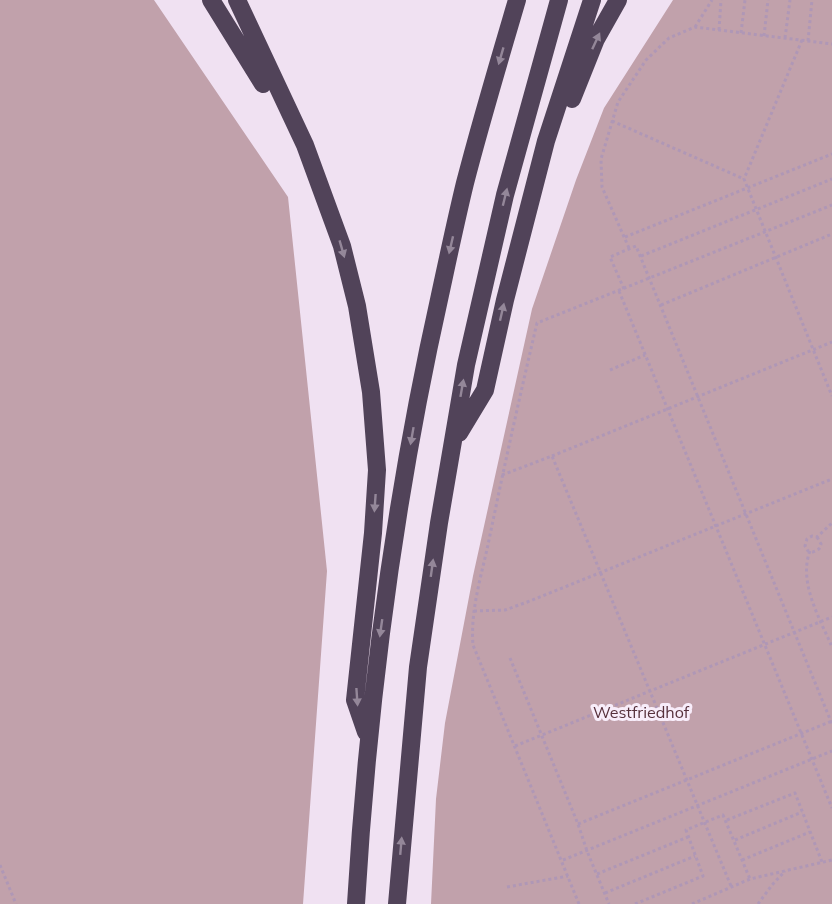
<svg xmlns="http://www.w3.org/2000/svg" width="832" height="904" font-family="Mulish,sans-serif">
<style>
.green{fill:#c1a1ab}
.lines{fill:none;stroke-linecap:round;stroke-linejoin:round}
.path{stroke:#af97b6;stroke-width:3;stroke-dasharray:3 3;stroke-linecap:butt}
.highway{stroke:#514359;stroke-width:18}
.oneway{fill:#948799}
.labels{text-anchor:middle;stroke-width:6;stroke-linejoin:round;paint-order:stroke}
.park-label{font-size:16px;fill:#56303b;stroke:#f8edfa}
</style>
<rect width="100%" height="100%" fill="#f0e1f2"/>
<!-- green -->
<path class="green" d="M0,0h154l134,197 39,374 -24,333h-303z
M673,0h159v904h-401l5,-105 9,-76 28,-147 59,-267 44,-129 28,-72z"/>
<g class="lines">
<!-- path -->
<path class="path" d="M695,27l17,-27
M719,30l2,-30
M741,33l4,-33
M764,36l4,-36
M785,38l5,-38
M802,40l-58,139 88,217
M808,41l4,-41
M612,121l132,58
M625,237l207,-83
M629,248l-27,-61 -1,-28 17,-57 28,-42 23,-22 26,-11 137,17
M641,256l191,-77
M624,289l-14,-32 26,-11 196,478
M619,291l213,517
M661,305l171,-71
M610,370l35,-15
M552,456l280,-114
M502,475l50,-19 179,430
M817,537l4,7 -2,5 -6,3 -5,-1 -3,-5 2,-7 5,-3 5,1 15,-14
M810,551c-12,31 10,68 22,96
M474,611l31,-1 25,-9 302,-122
M510,658l68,166 9,27 22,53
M515,746l317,-129
M727,820l68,-27 27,69
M578,824l254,-103
M735,840l67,-28
M563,860l269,-109
M742,860l68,-28
M0,865l16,39
M597,874l91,-37
M507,887l61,-11
M605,893l90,-37
M579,904l-106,-259c-3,-35 9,-71 16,-105 15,-73 31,-145 48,-217l295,-118
M635,904l68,-28 -17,-46 37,-15 27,64
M692,904l58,-25 82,-19
M758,904l14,-19 13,-14"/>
<!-- highway -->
<path class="highway" d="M211,0l52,84
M237,0l68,145 37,101 15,60 14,86 6,78 -4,63 -18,167 11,32
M572,99l24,-60 22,-39
M459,433l26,-43 20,-90 41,-159 46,-141
M356,904c12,-205 39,-408 84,-609 8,-37 16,-75 25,-112 16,-62 34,-122 52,-183
M397,904l21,-237 21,-144 27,-158 39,-170 54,-195"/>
</g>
<!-- one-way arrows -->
<defs><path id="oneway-solid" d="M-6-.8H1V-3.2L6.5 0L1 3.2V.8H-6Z" transform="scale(1.5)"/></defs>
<g class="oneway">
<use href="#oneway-solid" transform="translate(596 41) rotate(-65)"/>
<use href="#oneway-solid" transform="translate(501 56) rotate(106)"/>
<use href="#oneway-solid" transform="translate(505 197) rotate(-76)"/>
<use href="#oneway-solid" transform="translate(451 245) rotate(103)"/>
<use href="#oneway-solid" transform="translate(342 249) rotate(74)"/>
<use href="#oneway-solid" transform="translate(502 312) rotate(-77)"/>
<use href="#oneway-solid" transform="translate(462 388) rotate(-80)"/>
<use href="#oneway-solid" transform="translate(412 436) rotate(100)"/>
<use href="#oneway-solid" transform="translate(375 503) rotate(94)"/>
<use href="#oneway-solid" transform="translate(432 568) rotate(-82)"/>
<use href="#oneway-solid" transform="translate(381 628) rotate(98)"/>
<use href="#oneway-solid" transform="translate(357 697) rotate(86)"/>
<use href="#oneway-solid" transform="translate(401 846) rotate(-85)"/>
</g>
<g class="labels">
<!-- park labels -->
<g class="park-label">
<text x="641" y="718">Westfriedhof</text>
</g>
</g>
</svg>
